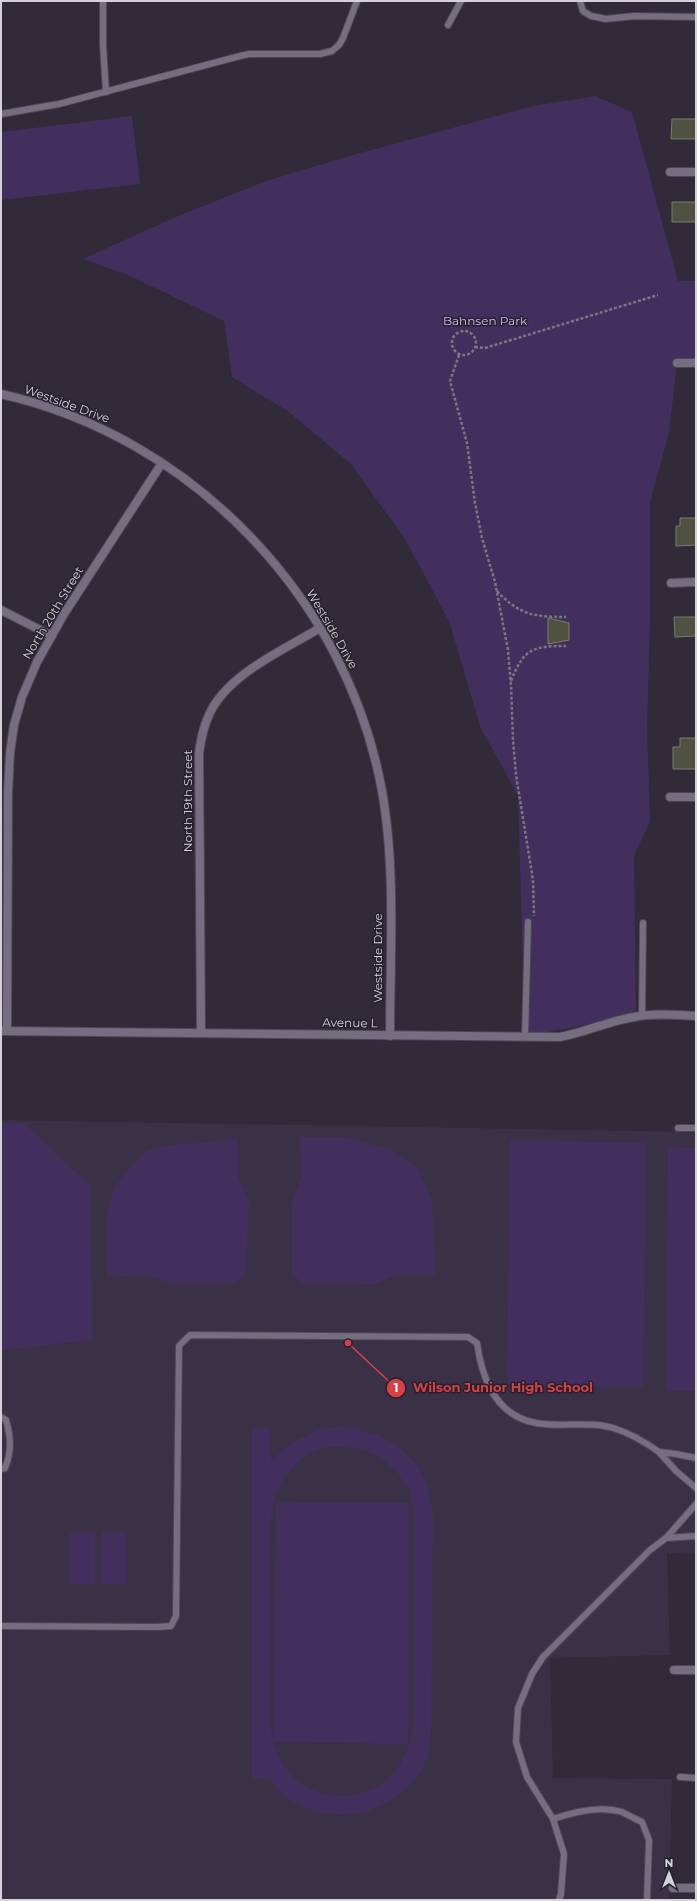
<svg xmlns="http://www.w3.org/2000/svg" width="697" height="1901" font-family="Montserrat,sans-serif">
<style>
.built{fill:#3a3146}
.green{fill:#432f5d;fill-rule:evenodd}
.building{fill:#4f5241;stroke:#797c6a}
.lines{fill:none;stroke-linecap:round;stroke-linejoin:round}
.service-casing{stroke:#4d4854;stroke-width:8}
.minor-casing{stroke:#4d4854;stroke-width:10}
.tertiary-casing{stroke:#4d4854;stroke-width:10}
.path{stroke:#7b7682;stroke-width:2.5;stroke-dasharray:3 2;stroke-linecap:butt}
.service{stroke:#756e80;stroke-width:6}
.minor{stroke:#756e80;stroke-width:8}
.tertiary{stroke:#756e80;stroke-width:8}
.labels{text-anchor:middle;stroke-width:3;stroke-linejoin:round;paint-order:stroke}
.park-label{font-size:12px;fill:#d2bcf5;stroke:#26212f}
.street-label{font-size:12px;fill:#d5d1db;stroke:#26212f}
.leader{fill:none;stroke:#d64143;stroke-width:1.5}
.callout-dot{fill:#d64143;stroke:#26212f;stroke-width:1.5}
.mark-label{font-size:12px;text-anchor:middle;font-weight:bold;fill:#fff}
.callout-label{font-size:13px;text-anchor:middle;font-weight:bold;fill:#d64143;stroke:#26212f;stroke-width:3;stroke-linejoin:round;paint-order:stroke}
</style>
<rect width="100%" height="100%" fill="#302a39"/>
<!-- built -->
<path class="built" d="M1,1120l695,12v422l-29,-1 3,102 -120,3 3,120 119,1 -3,121h-668z"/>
<!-- green -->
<path class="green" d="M595,96l37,16 46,169h18v82h-19l-8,70 -19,69v118l-3,107 3,94 -16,35 2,160 -111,20 -7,-241 -37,-66 -32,-108 -44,-82 -54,-75 -62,-52 -57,-35 -8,-56 -96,-46 -45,-16 88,-40 95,-38 87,-26 180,-49z
M132,116l8,68 -139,16v-68z
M1,1123l24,1 66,63 1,153 -91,10z
M300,1137h44l45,12 28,18 15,32 3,76h-38l-23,9 -73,-1 -9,-11v-71l9,-23z
M238,1140v37l11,23 -3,72 -11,11h-64l-26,-8 -38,2v-64l8,-26 14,-19 18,-17 23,-6z
M510,1141l136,2 -3,244 -136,-2z
M668,1147l28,1v243h-30z
M342,1426l33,8 22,11 20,20 10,20 6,29 -2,221c-1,7 -1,15 -3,21 -4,12 -14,24 -22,33 -34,32 -90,35 -126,3 -4,-4 -7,-10 -11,-14h-17v-349h18l1,32 20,-18 27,-13zM343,1447l19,2 18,8 17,15 12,18 4,20v211c-5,98 -133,101 -143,4l1,-207c2,-32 22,-61 53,-70 6,-1 13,-1 19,-1z
M276,1502l132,1v241l-135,-2z
M70,1533h25v51h-25z
M102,1533h24v51h-25z"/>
<!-- building -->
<path class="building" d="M672,119h24v20h-25z
M672,202h24v20h-24z
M680,518h16v27l-20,1v-20h4z
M674,617h22v19l-21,1z
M548,618l21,5v17l-21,4z
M680,738h16v31h-23v-22h7z"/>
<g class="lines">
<!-- service casing -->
<g class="service-casing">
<path id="service" d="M103,1v44l3,47
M580,1l3,10 8,5 15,3 28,-3 62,1
M448,25l13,-24
M1,114l58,-10 181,-48 9,-2h71l12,-3 7,-6 4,-7 14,-37
M642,1016l1,-93
M525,1036l3,-114
M678,1128h18
M1,1417l5,3c5,17 6,31 -1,48l-4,1
M696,1458l-20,-4 -17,-2 17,19 20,17
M696,1504l-30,34 30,-2
M1,1626l156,1 14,-1 5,-10 3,-270 11,-11 278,2 9,6c5,36 19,73 59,80 26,5 55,-3 80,6 16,5 29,13 43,23
M680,1777l16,1
M553,1819c20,-7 47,-14 69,-7 6,3 13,7 20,10l7,18 -2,60
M559,1900l2,-6 3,-40 -11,-35 -26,-42 -11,-35 2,-34 14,-34 11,-17 107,-107 16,-12"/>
</g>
<!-- minor casing -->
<g class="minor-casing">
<path id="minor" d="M670,172h26
M677,363h19
M1,394c191,43 346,204 381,397 14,78 8,165 8,245
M671,583l25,-1
M1,610l51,26
M670,797h26
M7,1031l1,-238 2,-40 4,-28 8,-28 15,-35 27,-48 98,-151
M201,1033l-2,-280c2,-13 4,-26 10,-38 18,-41 75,-65 111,-87
M674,1670h22
M673,1888h23"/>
</g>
<!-- tertiary casing -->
<g class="tertiary-casing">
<path id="tertiary" d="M1,1031l559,6c26,-5 49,-16 74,-20 20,-4 42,-2 62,-1"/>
</g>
<!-- path -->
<path class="path" d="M452 343a12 12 0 1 1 24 0a12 12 0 1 1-24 0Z
M475,347l10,1 173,-53
M459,355l-9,26 17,62 8,60 7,35 13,44 13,68 3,35 2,55 3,35 17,105 1,36
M497,591c22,24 38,26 69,26
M511,681c13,-33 22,-35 55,-35"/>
<!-- service -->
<use href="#service" class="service"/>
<!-- minor -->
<use href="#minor" class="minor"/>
<!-- tertiary -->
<use href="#tertiary" class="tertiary"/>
</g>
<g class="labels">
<!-- park labels -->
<g class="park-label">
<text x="485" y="325">Bahnsen Park</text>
</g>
<!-- street labels -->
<g class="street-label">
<text transform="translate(67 404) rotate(20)" y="4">Westside Drive</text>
<text transform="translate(53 613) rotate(-59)" y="4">North 20th Street</text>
<text transform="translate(332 629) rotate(60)" y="4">Westside Drive</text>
<text transform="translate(188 801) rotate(-90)" y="4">North 19th Street</text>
<text transform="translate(378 958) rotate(-90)" y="4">Westside Drive</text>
<text transform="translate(350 1023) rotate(1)" y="4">Avenue L</text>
</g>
</g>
<!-- callouts -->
<path class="leader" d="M348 1343L396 1388"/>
<g class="callout-dot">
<circle cx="348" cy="1343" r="4"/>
<circle cx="396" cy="1388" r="10"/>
</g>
<g class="mark-label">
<text x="396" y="1392">1</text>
</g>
<g class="callout-label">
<text x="503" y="1392">Wilson Junior High School</text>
</g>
<!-- border -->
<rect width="697" height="1901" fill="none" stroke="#d5d1db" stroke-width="4"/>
<!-- north arrow -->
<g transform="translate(669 1873)" stroke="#26212f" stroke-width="3" paint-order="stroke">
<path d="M0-3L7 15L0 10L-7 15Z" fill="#d5d1db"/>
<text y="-6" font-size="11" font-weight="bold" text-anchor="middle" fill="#d5d1db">N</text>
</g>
</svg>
